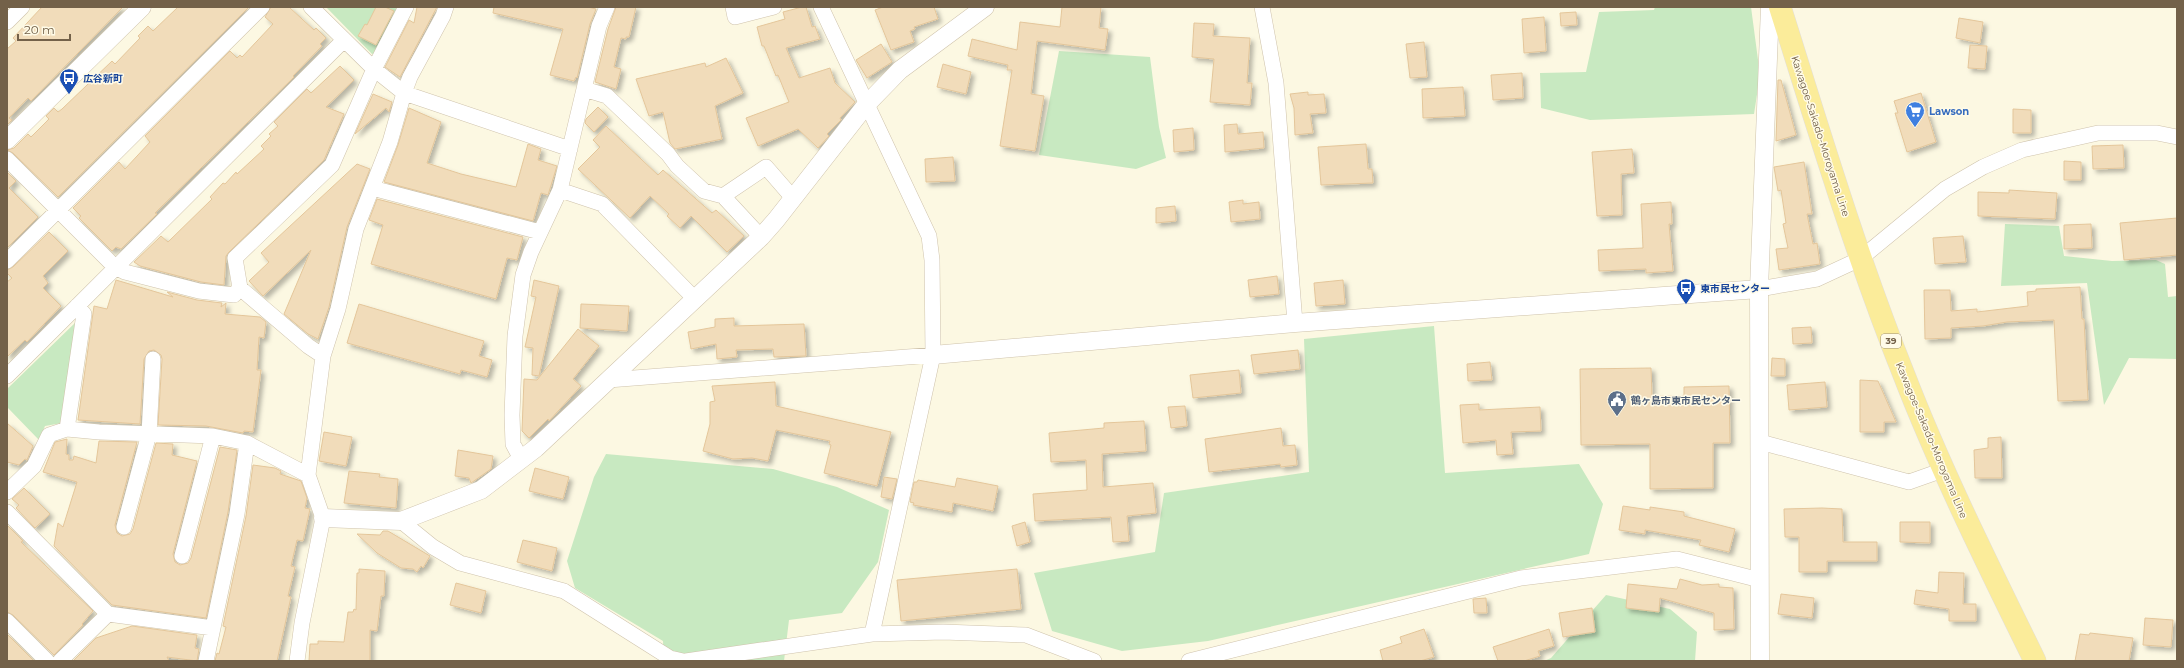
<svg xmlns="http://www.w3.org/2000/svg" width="2184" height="668" font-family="Montserrat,'Noto Sans JP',sans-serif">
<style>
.green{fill:#c8e9c1}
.building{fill:#f1dcba;stroke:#e4c69a;filter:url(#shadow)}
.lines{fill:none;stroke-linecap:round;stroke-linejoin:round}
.minor-casing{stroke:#cfc3ac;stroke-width:16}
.tertiary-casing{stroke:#cfc3ac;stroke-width:19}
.primary-casing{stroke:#e3dfdb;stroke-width:23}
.minor{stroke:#fff;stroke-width:15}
.tertiary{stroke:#fff;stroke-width:18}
.primary{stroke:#fbec9a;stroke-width:22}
.labels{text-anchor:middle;stroke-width:3;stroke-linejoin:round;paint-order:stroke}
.shield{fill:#fffbe8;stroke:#9d8f79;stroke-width:1}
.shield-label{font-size:9px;font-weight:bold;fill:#736149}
.transit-label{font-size:10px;font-weight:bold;fill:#164399;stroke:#fffbe8;text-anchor:start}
.shop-label{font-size:10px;font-weight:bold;fill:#366cbe;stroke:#fffbe8;text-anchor:start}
.street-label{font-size:10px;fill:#736149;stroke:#fffbe8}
.service-label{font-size:10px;font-weight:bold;fill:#4e5e75;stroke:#fffbe8;text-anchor:start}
</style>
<defs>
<filter id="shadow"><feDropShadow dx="3.5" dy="3.5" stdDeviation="2" flood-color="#0004"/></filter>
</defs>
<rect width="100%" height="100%" fill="#fcf8e2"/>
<!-- green -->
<path class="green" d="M326,7h76l-24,46 -6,1z
M1655,7h96l9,68 -6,39 -164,6 -49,-12 -1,-35 46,-1 13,-60 55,-2z
M1059,51l91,6 9,70 7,31 -30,11 -97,-14z
M2005,224l54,2 5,30 48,5 44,-1 9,4 3,33 9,-1v63l-48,-1 -25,47 -17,-122 -86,3z
M77,321l-15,102 -17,3 -6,14 -32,-33v-18z
M1434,326l11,147 134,-9 24,40 -14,50 -381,87 -86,10 -70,-20 -18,-58 121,-21 9,-59 145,-21 -5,-133z
M606,454l167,15 64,18 52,23 -11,52 -36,51 -53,7 -5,41h-120l-1,-20 -88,-53 -8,-27 27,-84z
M1606,595l64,14 27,23 -2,29h-151l7,-3z"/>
<!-- building -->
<path class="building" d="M42,7h81l-92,94 -3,-3 -19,20 3,2 -5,5v-76l9,-8 -3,-3z
M178,7h71l-191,190 -45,-44 -6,-3 7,-2 14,-14 3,3 18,-18 -3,-3 8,-8 4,4 4,-3 50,-48 3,3 25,-26 -2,-2 10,-10 5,5z
M271,7h18l25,23 2,-2 10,10 -6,6 2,2 -29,30 1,1 -139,136 2,1 -36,35 -5,-2 -4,4 -33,-33 2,-2 -8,-8 46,-46 6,7 25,-27 -5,-6 85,-85 7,7 3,-3 2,2 31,-33 -8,-7z
M376,7h9l9,4 -18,34 -18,-9 7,-12 2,1z
M417,7h20l-37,70 -15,-10 24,-47 5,3z
M494,7h94l8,2 -6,15 -13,54 -1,-1 -2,4 -24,-6 13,-46 -70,-16z
M616,7h20l-7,30h-3v2l-5,-1 -7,29 7,2 -5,20 -21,-7 13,-53z
M802,7h4l6,20 3,-1 5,13 -34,9 13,30 31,-10 5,15 20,19 -15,16 1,2 -14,14 2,2 -11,12 -20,-19 -40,17 -12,-28 43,-16 -11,-27 -2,1 -12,-30h-2l-5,-19 28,-8 -2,-7z
M883,7h51l4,12 -24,8 1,2 -5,2 4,11 -23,8 -16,-40z
M1062,7h39l-2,21 9,1 -3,21 -68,-9 -6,53 13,2 -9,55 -35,-5 12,-76h-5l1,-5 -40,-9 4,-17 45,11 3,-28 40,5z
M1576,12l1,13 -16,1 -1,-13z
M1544,17l2,34 -22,2 -2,-34z
M1959,18l24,4 -3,21 -24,-5z
M1194,23l20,1 -1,12 37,2 -3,45h5l-2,22 -40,-3 4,-43 -22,-2z
M1424,42l3,35 -17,1 -4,-34z
M881,44l11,18 -25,16 -11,-18z
M1970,45l17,1 -2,23 -17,-1z
M726,58l17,35 -28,13 7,33 -47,10 -5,-6 -7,-31 -14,4 -13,-37 69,-16 1,4z
M943,64l28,8 -5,22 -29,-7z
M340,66l14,14 -28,27 18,7 -20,46 -95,92 -3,4 -2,29 -23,-3 -61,-16 -6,-4 27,-26 7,6 44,-43 -2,-2 13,-14 2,1 11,-12 1,2 27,-25 -3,-3 10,-10 -2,-2 9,-8 -4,-4 33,-33 4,4z
M1522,73l1,25 -30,2 -2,-25z
M1778,80h3l15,55 -20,6z
M1463,87l2,29 -42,2 -1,-29z
M1308,92v3l16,-1 2,19 -16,1 3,19 -18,2 -1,-27 -4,-14z
M1921,93l15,49 -29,10 -12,-39h3l-4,-12z
M373,94l19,8 -3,10 -3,-4 -31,26z
M598,107l10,10 -14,15 -9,-9 1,-4z
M409,108l32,14 -14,41 34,11 55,13 12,-43 13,5 -3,11 19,6 -9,29 -7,-2 -8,28 -149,-39 14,-37z
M2013,109l18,1v23h-18z
M1237,124l1,10 25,-2 1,16 -39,4 -1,-27z
M606,126l52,49 5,-5 49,43 4,-3 28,26 -17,16 -36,-36 -11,12 -13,-12 2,-2 -19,-18 -20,22 -52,-49 22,-22 -7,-7z
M1193,128l1,22 -20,2 -1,-22z
M1366,144l2,25h4l1,14 -52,2 -3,-38z
M2123,145l1,23 -31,1 -1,-23z
M1632,149l2,24 -13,1 1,41 -25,1 -5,-64z
M953,157l2,24 -29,1 -1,-23z
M2064,161l17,1v18h-17z
M1804,162l8,52h-5l6,30 4,-1 3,21 -41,6 -3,-21 12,-1 -5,-24 3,-1 -5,-33 -3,1 -4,-24z
M357,164l13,5 -23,58 -18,80 -11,32 -10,-5 -24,-20 27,-64 -48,46 -14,-15 20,-19 -8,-9z
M7,172l9,9 -7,7 29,29 -31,31z
M2009,190l48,3 -2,26 -77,-3v-24l31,1z
M377,199l146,38 -6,23 -10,-2 -11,41 -125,-35 12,-39 -14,-5z
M1243,200v4l16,-2 1,17 -29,3 -2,-20z
M1671,202l1,22h-3l4,47 -27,2v-4l-47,2 -1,-21 45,-2 -2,-44z
M1175,206l1,15 -20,2v-15z
M2177,218v37l-53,5 -4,-37z
M2091,224l1,24 -28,1v-24z
M49,232l19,19 -25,25 5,7 -5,5 18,18 -34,36 -2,-2 -18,17v-75l5,-4 -5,-5v-3l6,-3z
M1963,236l3,26 -31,2 -2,-26z
M1277,276l2,18 -29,3 -2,-17z
M116,280l57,17 -6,-5 30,8 25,3 -1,4 5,-4 -1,11 35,3 6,5 -2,16 -5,-1 -2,33h4l-8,62 -9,-1 -1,2 -37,-7 -48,-1 4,-66 -1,-4 -7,-5 -5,1 -5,8 -4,65 -62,-4 16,-114 13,3z
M534,280l25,6 -20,90 -7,-1 1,-27 -8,-1 11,-50 -5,-1z
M1343,280l2,24 -29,2 -2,-23z
M2080,287l2,32h2l4,81 -30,1 -4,-81 -47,2 -24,4 -32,2v10l-26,1 -1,-49h26l1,21 26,-2v3l51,-6 -1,-14 9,-1v-2z
M359,304l125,37 -5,15 13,4 -5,17 -26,-7 -1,4 -113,-31z
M581,304l48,2 -2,25 -47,-3z
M734,318v8l70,-2 2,32 -32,1 -1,-8 -37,1 1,7 -20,2 -1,-15 -25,5 -3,-17 27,-5v-8z
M1811,327l1,16 -19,1 -1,-16z
M578,329l21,17 -26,33 8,7 -32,35 -1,-2 -19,19 -7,-7 2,-52 13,1z
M1298,350l2,19 -46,5 -3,-19z
M1772,358l13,1v17h-14z
M1490,362l2,18 -24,1 -1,-17z
M1651,368l1,28h32v-9l45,-1 1,57h-17v45l-63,1v-45l-69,1 -1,-76z
M1239,370l2,23 -48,5 -3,-23z
M1860,380l18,1 18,41h-12v10h-24z
M775,382l1,24 115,26 -14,54 -53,-13 7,-28 -2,-1 1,-3 -54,-11 -8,31 -16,-3 -19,1 -30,-8 7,-27v-22l5,-1 -3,-15z
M1825,382l2,25 -38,3 -2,-25z
M1479,404v6l61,-3 1,24 -30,1 2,22 -16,1 -1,-15 -33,3 -3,-38z
M1185,406l2,20 -16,2 -3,-21z
M1144,421l2,30 -44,3 1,33 50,-4 3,30 -29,3 2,25 -16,1 -2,-25 -76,4 -2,-27 54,-4 -1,-30 -35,2 -2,-29 55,-5v-5z
M7,423l26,23 -6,14 -2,-1 -6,6 -12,-3z
M1281,428l2,18 12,-1 2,20 -16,2 -1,-3 -71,8 -4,-33z
M324,432l28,5 -6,29 -27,-5z
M2001,437l1,41h-27l-1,-28 14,-2v-10z
M67,439l-1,15 3,1v5h4l1,-4 22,7 3,-22 38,1 -22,83 2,8 5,3 8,-2 3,-5 23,-86 17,1 -1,11 25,6 -24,93 2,8 5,3 8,-2 3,-5 29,-111 17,3 -9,62 -22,106 -94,-13 -58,-59 4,-23 5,4 14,-45 -34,-10 12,-30z
M458,450l35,6 -2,13 -20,14 -2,-5 -14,-2z
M253,465l22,3 6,3 -1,3 21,7 6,17 -2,10 5,1 -7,32 -6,-1 -6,26 4,1 -7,29 3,1 -14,64h-62l2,-8 2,1 7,-27 -3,-1 23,-110z
M535,468l34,9 -6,22 -34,-8z
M349,471l31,3 -1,3 19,2 -2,29 -52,-5z
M884,477l13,2 -5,20 -11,-2z
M957,478l41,8 -5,25 -40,-8 -1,9 -39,-7 1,-2 -4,-1 4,-20h3l1,-2 37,7z
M24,488l26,26 -15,14 -19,-20 3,-3 -7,-6z
M1623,506l27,4v-3l34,5v4l51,13 -6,23 -30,-7 2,-5 -56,-10v4l-26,-4z
M1822,508l20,1 1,33h34v19h-50v11h-28v-35h-14l-1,-28z
M1025,522l5,20 -13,4 -5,-20z
M1900,522h30v21l-30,-1z
M7,525l16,16 -2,1 72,69 -11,13 1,1 -29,30 -41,-40 -6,-3z
M383,531h5l42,25 -7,12 -2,-2 -4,6 -4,-3 -12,-1 -24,-15 -20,-19 23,1z
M523,540l34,8 -5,23 -35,-9z
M359,569l26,2 -1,25h-3l-4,35 -7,-1v31h-61l1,-17h8v-3l26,1 4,-30h5l1,-3 2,1 1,-37h2z
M1017,569l4,40 -120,12 -4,-41z
M1939,572l25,1 -1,31h13v17h-27v-12l-35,-5 2,-14 22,3z
M1680,579l22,6 17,-1v3l14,1 1,41 -20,1v-17l-54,-15 -1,14 -33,-4 2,-24 49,5z
M456,583l30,8 -5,22 -31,-8z
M1781,594l33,4 -2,20 -34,-4z
M1486,598l1,15h-13l-1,-14z
M1592,608l3,24 -32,5 -4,-24z
M2145,618l28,2 -2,27 -28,-2z
M132,626l65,9 -2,13 4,1 -2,12 -30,-4 2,4h-96l23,-23z
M1424,629l10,28 -14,4h-37l-3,-11 22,-7 -2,-6z
M1549,629l5,17 -16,5 2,5 -16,5h-26l-5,-14z
M2090,633l43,5 -4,23h-54l5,-27 9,1z
M7,634l27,27h-27z"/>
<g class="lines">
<!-- minor casing -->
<g class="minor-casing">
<path id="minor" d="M311,7l63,62 30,24 166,56
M733,7l2,10 39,-10
M821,7l108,229 3,24 1,95 -61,279
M1262,7l14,76 19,240
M7,22l15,-15
M584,89l23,7 61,58 9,12 27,25 19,5 38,41
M7,159l108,108 10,5 74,19 35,4 6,-7
M372,188l168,44
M560,190l42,14 92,94
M723,196l43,-29 27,31
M7,261l255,-254
M1759,289l58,-10 43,-20 85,-70 38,-22 39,-17 76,-17h59l20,4
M77,306l7,8 -17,115 32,3 114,4 34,7 61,32 15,43 -21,105 -5,38
M323,356l15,-47 18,-80 34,-87 14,-49 6,-16 33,-61 3,-9
M7,376l337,-336
M608,380l325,-25
M1760,442l149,40 34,-12
M521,459l-8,-15 -1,-29 3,-79 8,-61 8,-23 29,-62 39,-164 8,-19
M308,475l15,-119 -15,-10 -68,-58 -5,-30 97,-93 42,-96 32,-62
M7,492l27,-26 15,-31 18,-6
M7,512l101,102 -48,47
M401,521l32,26 27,16 104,28 106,67 13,3
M124,527l25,-93 4,-75
M182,556l31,-120
M108,614l105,14
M7,621l40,40
M206,661l31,-147 10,-71
M686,661l186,-27 71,-2 83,3 68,26
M1189,661l332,-83 156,-19 83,21"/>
</g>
<!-- tertiary casing -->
<g class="tertiary-casing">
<path id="tertiary" d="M7,140l135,-133
M933,355l362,-32 464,-34
M323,518l78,3 80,-31 55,-42 225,-211 15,-17 90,-115 34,-35 85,-63
M1760,661l-1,-372 11,-282"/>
</g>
<!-- primary casing -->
<g class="primary-casing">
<path id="primary" d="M1780,7c39,124 76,248 124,368 38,98 85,192 131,286"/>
</g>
<!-- minor -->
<use href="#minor" class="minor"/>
<!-- tertiary -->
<use href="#tertiary" class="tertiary"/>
<!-- primary -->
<use href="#primary" class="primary"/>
</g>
<!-- icons -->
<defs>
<g id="bus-pin" transform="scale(1)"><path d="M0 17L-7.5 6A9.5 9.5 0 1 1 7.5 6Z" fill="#1a4fb4" stroke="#fffbe8"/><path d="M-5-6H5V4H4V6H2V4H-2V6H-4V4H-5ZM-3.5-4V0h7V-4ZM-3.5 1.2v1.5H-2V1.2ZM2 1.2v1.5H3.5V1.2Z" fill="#fff"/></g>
<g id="supermarket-pin" transform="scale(1)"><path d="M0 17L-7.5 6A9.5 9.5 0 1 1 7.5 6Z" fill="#3f7fe0" stroke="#fffbe8"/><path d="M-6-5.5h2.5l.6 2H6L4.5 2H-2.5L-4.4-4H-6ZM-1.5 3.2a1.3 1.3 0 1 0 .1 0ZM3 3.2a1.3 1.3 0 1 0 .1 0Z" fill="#fff"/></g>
<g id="civic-pin" transform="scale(1)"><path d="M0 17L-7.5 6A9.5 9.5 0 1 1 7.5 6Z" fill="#5c6f8a" stroke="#fffbe8"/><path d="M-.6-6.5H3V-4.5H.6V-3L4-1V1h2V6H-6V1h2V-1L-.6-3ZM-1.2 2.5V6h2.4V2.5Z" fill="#fff"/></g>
</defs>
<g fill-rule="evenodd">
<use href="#bus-pin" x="69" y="78"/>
<use href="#supermarket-pin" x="1915" y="111"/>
<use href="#bus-pin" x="1686" y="288"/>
<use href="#civic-pin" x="1617" y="400"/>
</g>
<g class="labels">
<!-- shield labels -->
<rect class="shield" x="1881" y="334" width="20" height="14" rx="3"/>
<g class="shield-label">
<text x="1891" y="344">39</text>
</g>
<!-- transit labels -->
<g class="transit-label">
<text x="83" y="82">広谷新町</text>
<text x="1700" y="292">東市民センター</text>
</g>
<!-- shop labels -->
<g class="shop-label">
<text x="1929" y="115">Lawson</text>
</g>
<!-- street labels -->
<g class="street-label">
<text transform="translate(1821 136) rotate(72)" y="4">Kawagoe-Sakado-Moroyama Line</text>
<text transform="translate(1932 440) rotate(67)" y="4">Kawagoe-Sakado-Moroyama Line</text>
</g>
<!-- service labels -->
<g class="service-label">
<text x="1631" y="404">鶴ヶ島市東市民センター</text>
</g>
</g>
<!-- border -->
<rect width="2184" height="668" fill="none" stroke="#736149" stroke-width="16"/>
<!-- scale -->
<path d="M18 34v6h52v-6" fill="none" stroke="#736149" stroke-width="2"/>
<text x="24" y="34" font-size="12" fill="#736149" stroke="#fffbe8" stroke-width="3" paint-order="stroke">20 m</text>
</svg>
